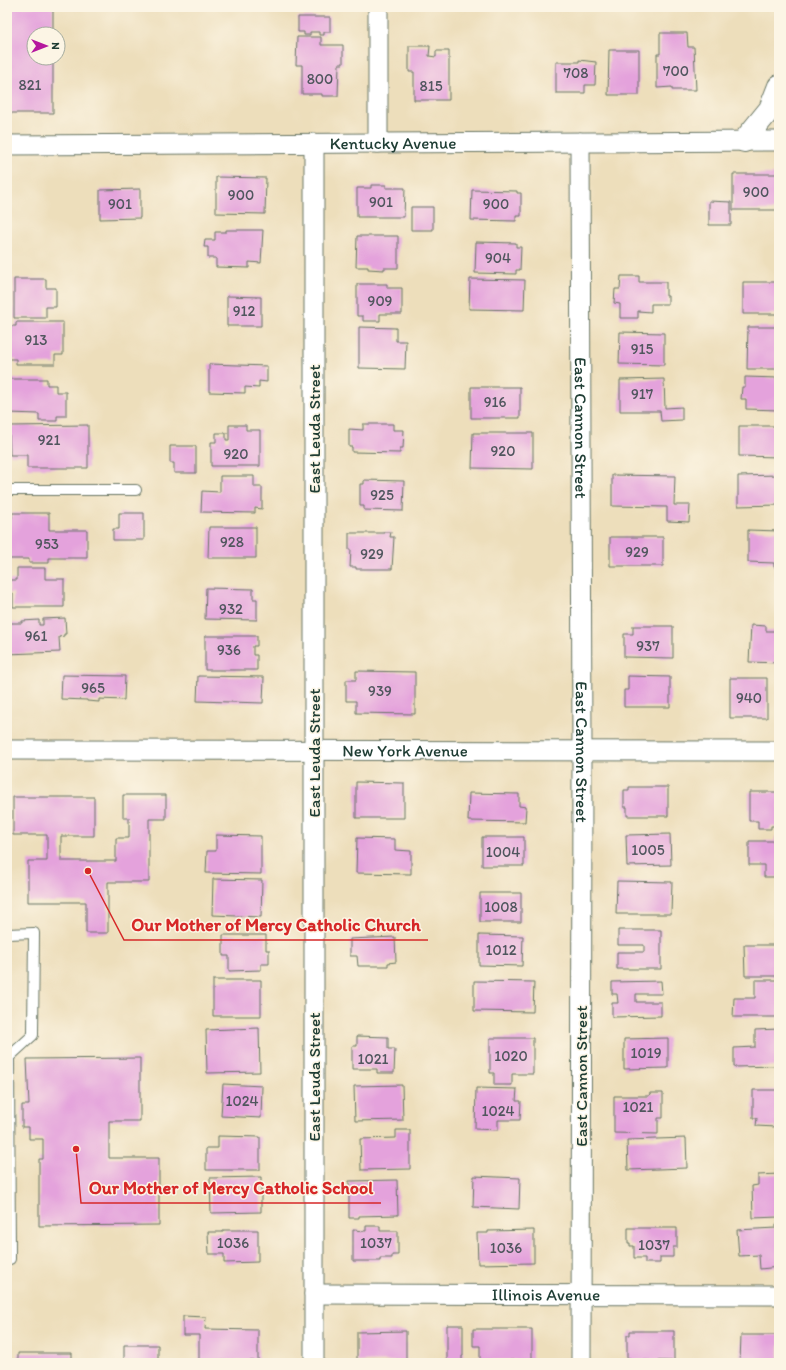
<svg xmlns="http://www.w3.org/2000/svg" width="786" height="1370" font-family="Itim,sans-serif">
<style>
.building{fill:#e4a2dc}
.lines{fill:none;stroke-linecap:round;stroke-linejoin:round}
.lane-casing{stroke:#677563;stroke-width:12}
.street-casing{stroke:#677563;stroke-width:21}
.secondary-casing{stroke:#677563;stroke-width:24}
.lane{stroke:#fff;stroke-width:10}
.street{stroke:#fff;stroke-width:19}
.secondary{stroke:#fff;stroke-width:22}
.labels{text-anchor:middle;stroke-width:3;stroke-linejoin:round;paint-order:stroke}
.number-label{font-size:15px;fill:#50565e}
.street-label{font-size:17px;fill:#1f3d34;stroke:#fcf5e5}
.leader{fill:none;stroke:#d62828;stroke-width:1.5}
.callout-dot{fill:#d62828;stroke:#fcf5e5;stroke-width:1.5}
.callout-label{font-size:18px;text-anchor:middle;font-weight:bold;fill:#d62828;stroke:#fcf5e5;stroke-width:3;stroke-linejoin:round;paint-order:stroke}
</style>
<rect width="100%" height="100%" fill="#fcf5e5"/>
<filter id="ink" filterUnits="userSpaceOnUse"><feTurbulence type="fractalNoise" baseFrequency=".025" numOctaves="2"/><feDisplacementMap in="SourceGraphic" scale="8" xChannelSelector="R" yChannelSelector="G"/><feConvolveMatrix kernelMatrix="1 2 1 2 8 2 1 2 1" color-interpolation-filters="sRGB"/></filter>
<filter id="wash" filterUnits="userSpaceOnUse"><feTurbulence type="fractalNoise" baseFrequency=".012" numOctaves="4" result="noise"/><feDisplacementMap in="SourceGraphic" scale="16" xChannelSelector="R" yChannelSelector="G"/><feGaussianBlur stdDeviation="0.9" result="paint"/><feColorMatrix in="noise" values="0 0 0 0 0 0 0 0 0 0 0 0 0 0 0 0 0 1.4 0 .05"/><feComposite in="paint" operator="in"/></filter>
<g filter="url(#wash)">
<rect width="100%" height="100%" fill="#eddebb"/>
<g id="blocks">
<!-- building -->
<path class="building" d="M7,7h46v27h-19v24h19v55h-46z
M298,17h32v15h-6v3h-5v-3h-9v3h-6v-3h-6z
M660,33h27l1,14h6l2,43h-24v-3l-15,1v-34h3z
M297,37h24v8h22v19h-4l-1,32h-16v-2h-20v-29h-6z
M409,46h21l-1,10 7,1v-6h13v49h-35v-28h-5z
M609,50h30v45h-31z
M579,60l17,2 -1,23h-10v8h-29v-31h23z
M733,174h46v36h-46z
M216,177l50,1 -1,36 -49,-1z
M371,185h15v3h19l-1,29h-47v-29h14z
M140,189v29l-40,1v-29z
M472,190l45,1v2h4v23h-5v5l-45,-1z
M709,201l22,1v23h-22z
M411,207h22v23h-22z
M226,230h37l-2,33 -12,-1v6l-33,-1v-9h-8v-11h-4l1,-7h10v-8h11z
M357,236h41v32h-14v2l-16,-1v-2h-12z
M476,242l40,1v4h5l-1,23h-4v4l-41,-1z
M621,276h18v6h27v14h2v8h-17v8l-13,-1v7h-18v-14l-6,-1 1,-14h5z
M14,279h32v9h10v19h-10v11h-32z
M470,279l55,1 -1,30 -55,-1z
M743,282h36v32h-36z
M357,284h30v4h15v26h-22v7h-17v-5h-6z
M227,296l34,1v29h-34z
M16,322h47v33h-8v9h-39v-5h-7v-33h7z
M359,327l37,1v13h10l-1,28 -46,-1z
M748,327h31v42h-32z
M620,332l44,1v32l-45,-1z
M209,364l58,2v16l-8,-1v7l-14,-1v6l-36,-1z
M745,377l34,1v32l-33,-1v-10h-5l1,-12h3z
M7,379h40v6h9v7h10v24h-9v5h-18v-7l-30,-1 1,-15h-3z
M664,379l1,29 17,-1v13l-21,1 -1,-10h-40v-31z
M471,387h49v31h-49z
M363,424h30v6h11l-1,18h-3v5l-48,-1v-5h-3v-18l14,1z
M88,425v43h-61v-13h-17l-1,-29z
M229,425h17v5h14v36h-49v-24h5v-9h10v7h3z
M739,426h40v31l-40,-1z
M473,433h60v36l-61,-1z
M170,446h26v27h-22v-10h-4z
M612,475l63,1 -1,29h16l-1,17 -22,-1v-14l-55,-1z
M779,475v30l-41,1v-30z
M220,476h34v11h8v22l-7,-1v5l-54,-1 1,-21 18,1z
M364,480l40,1 -1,30 -39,-1v-4h-4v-22h4z
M12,513h37v17h38v28h-38v5h-20v-4h-22v-41h5z
M119,513h25v27h-31v-11h6z
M209,527h47v31h-48z
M748,530l31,1v36h-5v-4l-26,-1z
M384,532h7l-1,5h4l-2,32h-36v-2h-6l1,-17h-2v-17h35z
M610,537h53v29h-53z
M17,568h28v11h19v28h-51v-14h-4v-13h8z
M206,588l47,1v10h4v21l-52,-1z
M65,618l1,16h-2v2l-5,1 1,15 -53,2 1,-31h14v-2l17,-1v5h4v-6z
M751,625l15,1v5h13v32l-30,-1z
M633,626h40v32l-49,-1v-23h9z
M205,636h52v10h-4v9h4v15h-52z
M356,671l59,1v42l-59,-1v-12h-10v-21h10z
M62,675l63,1 -1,24 -25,-1v3l-12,-1v-1l-26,-1z
M198,676l66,1 -1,26 -66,-2z
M628,676l42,1v30h-46v-17h4z
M730,678h37v40h-37z
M356,782l48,1v35h-48z
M629,787h39v29h-41v-9h-3v-17h5z
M749,792h30v34h-8v3h-13v-8h-9z
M469,793l50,1v12l7,1 -1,15 -57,-1z
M123,795h43v24h-17v63h-41v51h-22v-31h-58v-41h19v-26h-34v-38h81v39h-33v25h55v-23h13v-20h-6z
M670,834l1,31 -44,1 -1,-31z
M216,835l45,1v38l-55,-1 1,-22h9z
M482,837h42v29h-42z
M775,837h4v40h-15v-12h-15v-24h26z
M357,838l38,1v11l16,1v23l-55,-1z
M213,879l49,1 -1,37 -49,-2z
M617,881l55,1 -1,32h-55z
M480,893h41v29h-41z
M618,930h43v39h-44v-17h27v-7h-26z
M223,935h43v15h3v14h-8v6l-32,1v-15h-6z
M479,935l44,1 -1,30 -43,-1z
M395,937l1,25 -8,1v3h-30l-1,-10h-7v-17z
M744,945h35v31h-34z
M213,980h48v36h-48z
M755,980h24v37h-46l1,-19h21z
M474,981l60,1 -1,30 -59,-1z
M661,981l1,13h-26v8h25v14l-49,1v-14h6l-1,-9h-5v-12z
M259,1028l1,44 -53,1 -1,-43z
M779,1029v37l-45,1v-19l21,-1v-17z
M357,1036l31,1v12h7l-1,24h-17v-4h-25v-23h5z
M490,1038h43v36h-21v11h-18v-12h-4z
M668,1038v30l-44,1v-30z
M140,1058v63h-31v37h50v67l-120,1v-67h4v-20h-14v-12h-7v-22h7l-2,-46z
M223,1084l39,2 -1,32 -40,-2z
M402,1085l1,35 -48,1 -1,-35z
M476,1088l41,1 -1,12h5l-1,19h-22v10l-23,-1z
M753,1090h26v39h-3v-2l-20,-1 1,-8h-4z
M650,1093h13v25h-5v16l-44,-1v-37h35z
M396,1130h14v39l-49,1 -1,-31 36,-1z
M218,1136l42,1v33h-54v-22h12z
M686,1138l1,30 -59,2 -1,-30z
M779,1174v43l-26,1 -1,-32 6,-1v-10z
M474,1176l46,2 -1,31 -46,-2z
M261,1177v35l-50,1 -1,-35z
M397,1180l1,35 -39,1v2h-10v-37z
M776,1224h3v43l-19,2 -1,-14 -20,1 -2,-26 39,-2z
M366,1226h14v5h18v24h-6v3h-12v3h-27v-31l13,1z
M628,1228h49v19h-4v10h-13v6h-15v-5h-11v-12h-4v-3h-2z
M223,1230h35v32l-34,1v-9h-15l-1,-22h15z
M534,1230v33l-56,1 -1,-31h11v-2z
M183,1316l23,1 -1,12 53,1v31l-59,-1v-25h-16z
M447,1325h16v31h-1v7h-15z
M473,1329h59v31h-52v-14h-7z
M406,1331v30l-49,1v-30z
M630,1331h44v30l-44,-1v-2h-3v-23h3z
M741,1335h38v28h-39z
M124,1345h34v18h-34z
M18,1353h54v10h-54z"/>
</g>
</g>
<g filter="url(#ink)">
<use href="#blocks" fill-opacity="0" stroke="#677563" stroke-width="1"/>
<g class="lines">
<!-- lane casing -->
<g class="lane-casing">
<path id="lane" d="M7,490h129
M7,934l27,-1 -1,102 -24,22 1,202h-3"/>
</g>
<!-- street casing -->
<g class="street-casing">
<g id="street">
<path d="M378,7v136"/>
<path id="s1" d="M580,142l2,609 -1,612"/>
<path d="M314,143v1220"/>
<path id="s2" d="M7,145l772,-4"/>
<path id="s3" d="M7,750l772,1"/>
<path id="s4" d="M314,1294l465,1"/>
</g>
</g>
<!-- secondary casing -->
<g class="secondary-casing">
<path id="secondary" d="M744,141l26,-32 9,-23"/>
</g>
<!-- lane -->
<use href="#lane" class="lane"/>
<!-- street -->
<use href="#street" class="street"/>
<!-- secondary -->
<use href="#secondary" class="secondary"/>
</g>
</g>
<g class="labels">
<!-- number labels -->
<g class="number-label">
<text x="676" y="76">700</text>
<text x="576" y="78">708</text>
<text x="320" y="84">800</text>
<text x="30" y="90">821</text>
<text x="431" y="91">815</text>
<text x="756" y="197">900</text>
<text x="241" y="200">900</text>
<text x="381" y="207">901</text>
<text x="120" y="209">901</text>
<text x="496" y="209">900</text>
<text x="498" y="263">904</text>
<text x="380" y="306">909</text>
<text x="244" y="316">912</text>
<text x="36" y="345">913</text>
<text x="642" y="354">915</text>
<text x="642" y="399">917</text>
<text x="495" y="407">916</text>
<text x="49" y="445">921</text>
<text x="503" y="456">920</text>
<text x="236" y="459">920</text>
<text x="382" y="500">925</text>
<text x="232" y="547">928</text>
<text x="47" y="549">953</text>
<text x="637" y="557">929</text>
<text x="372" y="559">929</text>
<text x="231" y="614">932</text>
<text x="36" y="641">961</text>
<text x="648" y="651">937</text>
<text x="229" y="655">936</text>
<text x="93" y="693">965</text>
<text x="380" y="696">939</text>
<text x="749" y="703">940</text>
<text x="648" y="855">1005</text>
<text x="503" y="857">1004</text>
<text x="501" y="912">1008</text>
<text x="501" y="955">1012</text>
<text x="646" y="1058">1019</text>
<text x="511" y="1061">1020</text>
<text x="373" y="1064">1021</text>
<text x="242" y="1106">1024</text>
<text x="638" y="1112">1021</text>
<text x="498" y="1116">1024</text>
<text x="233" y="1248">1036</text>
<text x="376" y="1248">1037</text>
<text x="654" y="1250">1037</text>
<text x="506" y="1253">1036</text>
</g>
<!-- street labels -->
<g class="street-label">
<text dy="6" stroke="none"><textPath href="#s2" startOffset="386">Kentucky Avenue</textPath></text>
<text dy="6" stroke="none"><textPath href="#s1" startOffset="286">East Cannon Street</textPath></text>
<text transform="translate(314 429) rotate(-90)" y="6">East Leuda Street</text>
<text dy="6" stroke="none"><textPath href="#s3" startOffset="398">New York Avenue</textPath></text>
<text dy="6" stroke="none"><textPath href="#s1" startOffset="610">East Cannon Street</textPath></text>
<text transform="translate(314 753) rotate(-90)" y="6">East Leuda Street</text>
<text transform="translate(581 1076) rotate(-90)" y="6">East Cannon Street</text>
<text transform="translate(314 1077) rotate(-90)" y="6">East Leuda Street</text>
<text dy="6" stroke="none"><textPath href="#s4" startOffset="232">Illinois Avenue</textPath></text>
</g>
</g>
<!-- callouts -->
<path class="leader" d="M88 871L124 940H428M76 1149L81 1203H381"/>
<g class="callout-dot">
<circle cx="88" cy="871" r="4"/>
<circle cx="76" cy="1149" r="4"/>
</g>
<g class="callout-label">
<text x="276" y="931">Our Mother of Mercy Catholic Church</text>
<text x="231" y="1194">Our Mother of Mercy Catholic School</text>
</g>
<!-- margin -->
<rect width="786" height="1370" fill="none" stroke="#fcf5e5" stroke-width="24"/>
<!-- north arrow -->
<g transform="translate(46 46) rotate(90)"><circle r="19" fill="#fcf5e5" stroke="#a4ab9e"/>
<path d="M0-3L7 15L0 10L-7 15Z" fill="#b5179e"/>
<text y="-6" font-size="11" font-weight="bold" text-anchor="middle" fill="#1f3d34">N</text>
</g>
</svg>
